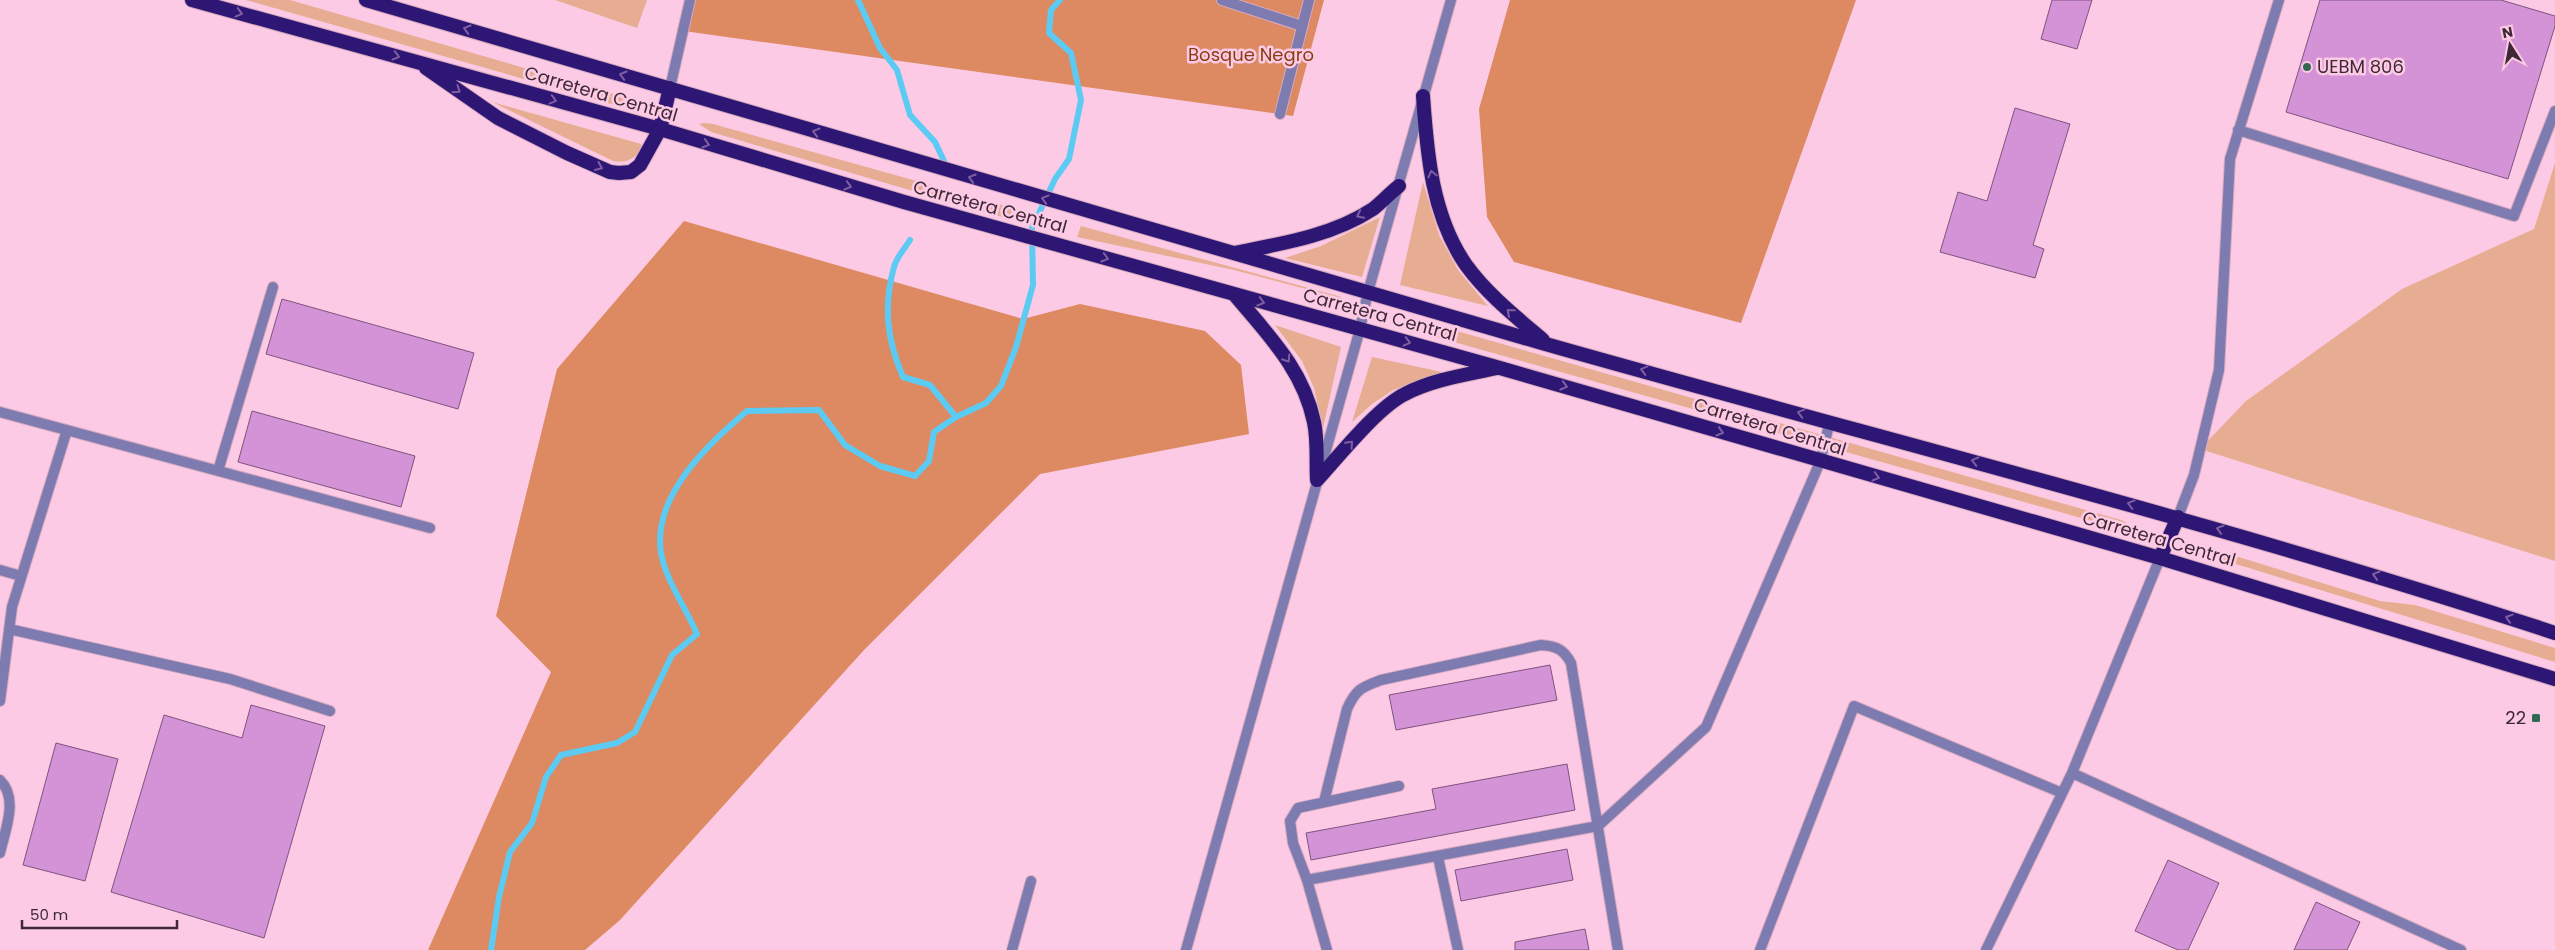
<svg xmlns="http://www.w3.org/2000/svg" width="2555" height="950" font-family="Poppins,sans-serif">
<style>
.green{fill:#e7ad92}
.forest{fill:#dd8961}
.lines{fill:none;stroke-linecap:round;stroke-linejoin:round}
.stream{stroke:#5bcbf4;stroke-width:6}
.building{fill:#d493d6;stroke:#7d547e}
.service-casing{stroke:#d6aac1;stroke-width:12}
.minor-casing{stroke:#d6aac1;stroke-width:12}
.tertiary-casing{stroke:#d6aac1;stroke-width:12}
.trunk-casing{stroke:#d6aac1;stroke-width:16}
.service{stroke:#7d7bb0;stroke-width:10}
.minor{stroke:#7d7bb0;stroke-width:10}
.tertiary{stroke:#7d7bb0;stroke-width:10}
.trunk{stroke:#2e1674;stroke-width:14}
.oneway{stroke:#805ea1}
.poi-dot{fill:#2f6952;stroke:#fccae4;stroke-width:2}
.labels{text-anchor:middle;stroke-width:5;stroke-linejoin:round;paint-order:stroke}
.park-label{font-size:18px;fill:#8b3e12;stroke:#fccae4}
.poi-label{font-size:18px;fill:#3f2835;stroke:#fccae4;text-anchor:start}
.street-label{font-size:18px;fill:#3f2835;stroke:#fccae4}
</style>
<rect width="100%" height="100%" fill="#fccae4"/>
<!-- green -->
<path class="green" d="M246,0h44l328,95 11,9 -14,1z
M555,0h92l-10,28z
M492,102l149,42v7c-9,9 -15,12 -28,10z
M704,123l9,1 300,84 -4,11 -298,-87 -12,-8z
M2555,163v398l-355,-112 46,-48 156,-112 132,-60z
M1423,182l16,53 19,35 30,36 -88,-21z
M1380,217l-18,60 -77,-19 36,-12z
M1081,226l257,70 6,3 -110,-29 -157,-33z
M1275,325l66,22 -18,81 -9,-40 -12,-27z
M1439,326l682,194 23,12 -27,-4 -681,-191 -16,-9z
M1372,357l70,15 -49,18 -21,14 -20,18z
M2200,553l29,1 151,47 35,4 140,43v14z"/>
<!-- forest -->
<path class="forest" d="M685,0h639l-31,116 -616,-86z
M1510,0h346l-115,323 -227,-61 -27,-45 -8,-108z
M684,221l339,98 57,-15 125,27 36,34 8,69 -209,40 -176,176 -244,270 -35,30h-157l123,-278 -55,-56 61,-247z"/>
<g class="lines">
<!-- stream -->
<path class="stream" d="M858,0l22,48 17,22 13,45 25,27 9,19
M910,240c-5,8 -14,18 -16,27 -11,40 -7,73 9,110l27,8 26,32
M491,950l8,-53 11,-45 22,-29 14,-46 15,-22 56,-12 18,-11 37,-77 25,-21c-11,-26 -31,-53 -36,-81 -9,-57 47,-109 86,-142l72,-1 26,35 35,21 35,10 14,-15 5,-29 22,-15 30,-14 15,-17 15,-39 17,-62 -1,-57 23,-49 14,-20 12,-59 -10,-47 -22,-20 2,-23 9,-10"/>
</g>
<!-- building -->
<path class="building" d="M2052,0h40l-15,49 -36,-10z
M2320,0h181l54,16v10l-47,153 -222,-67z
M2015,108l55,16 -37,121 11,4 -9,29 -95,-26 18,-60 29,9z
M282,299l192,54 -16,56 -192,-55z
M252,411l163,45 -14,51 -163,-45z
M1550,665l7,35 -161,30 -7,-35z
M251,705l74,21 -61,212 -153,-46 53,-177 78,23z
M56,743l62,16 -33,122 -62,-16z
M1567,764l8,46 -264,50 -5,-27 130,-24 -4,-20z
M1567,849l6,31 -112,21 -6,-31z
M2168,860l51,23 -31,67h-10l-43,-19z
M2316,902l44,20 -13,28h-53z
M1585,929l4,21h-74v-8z"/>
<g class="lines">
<!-- service casing -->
<g class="service-casing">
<path id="service" d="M1222,0l80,26
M670,88l20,-88
M1280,114l29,-114
M2238,130l276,86 41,-105
M0,412l430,116
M218,471l55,-184
M2178,517l16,-42 25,-105 11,-211 49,-159
M0,570l21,6
M9,629l221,50 100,32
M0,701l12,-94 55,-177
M2072,773l389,177
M0,780c19,19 5,50 0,73
M1324,802l23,-93c9,-20 15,-22 34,-29l160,-35c16,1 23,5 30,18l47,287
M1438,857l20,93
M1307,880l291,-54 108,-99 114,-265 10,-41
M1012,950l19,-69
M1327,950l-20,-70 -14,-37 -3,-22 8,-13 101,-22
M1760,950l94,-244 208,87
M1986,950l86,-177 88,-215"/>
</g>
<!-- minor casing -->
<g class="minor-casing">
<path id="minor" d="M1186,950l174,-621"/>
</g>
<!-- tertiary casing -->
<g class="tertiary-casing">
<path id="tertiary" d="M1360,329l8,-37 83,-292"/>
</g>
<!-- trunk casing -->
<g class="trunk-casing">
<path id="trunk" d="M192,0l468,129 244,73 596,166 660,190 395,121
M366,0c392,114 783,231 1176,343 338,96 679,180 1013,290
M426,68l72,50 69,35 43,19 9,1 12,-1 9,-7 20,-36 10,-41
M1423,96c4,58 9,120 43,169 21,29 50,52 77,75
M1234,253c46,-9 98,-17 139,-44 9,-7 17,-16 26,-23
M1234,294c34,41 69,75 80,128 4,18 2,39 3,58
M1317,480c22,-24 61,-73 88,-86 29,-15 61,-19 92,-26
M2160,558l18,-41"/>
</g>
<!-- service -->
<use href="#service" class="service"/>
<!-- minor -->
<use href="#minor" class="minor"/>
<!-- tertiary -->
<use href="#tertiary" class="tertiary"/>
<!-- trunk -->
<use href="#trunk" class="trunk"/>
</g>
<!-- one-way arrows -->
<defs><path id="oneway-chevron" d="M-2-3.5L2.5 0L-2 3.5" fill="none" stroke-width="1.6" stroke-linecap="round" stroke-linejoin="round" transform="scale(1.25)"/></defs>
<g class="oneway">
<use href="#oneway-chevron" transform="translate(239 13) rotate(15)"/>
<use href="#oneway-chevron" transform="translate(467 29) rotate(-164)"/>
<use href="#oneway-chevron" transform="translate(396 56) rotate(15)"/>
<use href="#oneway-chevron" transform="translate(623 75) rotate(-164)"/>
<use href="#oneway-chevron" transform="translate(457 90) rotate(35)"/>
<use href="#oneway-chevron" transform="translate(553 100) rotate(15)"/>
<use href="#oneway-chevron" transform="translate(816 132) rotate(-164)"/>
<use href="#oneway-chevron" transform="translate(706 144) rotate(17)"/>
<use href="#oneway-chevron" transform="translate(599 167) rotate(24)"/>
<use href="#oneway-chevron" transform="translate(1432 174) rotate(-103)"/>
<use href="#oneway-chevron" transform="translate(972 178) rotate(-164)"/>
<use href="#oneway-chevron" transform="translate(848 186) rotate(16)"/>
<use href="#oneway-chevron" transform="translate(1045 199) rotate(-164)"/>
<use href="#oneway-chevron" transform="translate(1360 215) rotate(153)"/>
<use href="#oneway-chevron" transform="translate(1105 258) rotate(16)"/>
<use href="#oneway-chevron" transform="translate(1261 302) rotate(16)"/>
<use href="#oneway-chevron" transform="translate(1510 312) rotate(-139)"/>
<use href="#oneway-chevron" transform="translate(1407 342) rotate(15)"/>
<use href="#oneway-chevron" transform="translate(1287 359) rotate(57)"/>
<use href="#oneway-chevron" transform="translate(1644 370) rotate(-165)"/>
<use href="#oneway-chevron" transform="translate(1564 386) rotate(16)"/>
<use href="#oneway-chevron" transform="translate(1801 413) rotate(-165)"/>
<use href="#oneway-chevron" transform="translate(1720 432) rotate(17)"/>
<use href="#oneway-chevron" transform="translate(1350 444) rotate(-47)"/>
<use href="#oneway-chevron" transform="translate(1975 461) rotate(-165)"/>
<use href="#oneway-chevron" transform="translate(1876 477) rotate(16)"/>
<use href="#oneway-chevron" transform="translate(2131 504) rotate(-165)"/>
<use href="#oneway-chevron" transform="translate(2220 529) rotate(-163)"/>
<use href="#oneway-chevron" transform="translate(2376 575) rotate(-163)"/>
<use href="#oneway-chevron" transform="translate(2509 618) rotate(-162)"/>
</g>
<!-- markers -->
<g class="poi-dot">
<circle cx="2307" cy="67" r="5"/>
<rect x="2531" y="713" width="10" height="10" rx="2.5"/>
</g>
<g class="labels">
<!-- park labels -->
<g class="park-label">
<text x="1251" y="61">Bosque Negro</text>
</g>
<!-- poi labels -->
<g class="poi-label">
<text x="2317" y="73">UEBM 806</text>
<text x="2526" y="724" text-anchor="end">22</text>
</g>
<!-- street labels -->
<g class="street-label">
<text transform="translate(601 94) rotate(16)" y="6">Carretera Central</text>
<text transform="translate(990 207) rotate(15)" y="6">Carretera Central</text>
<text transform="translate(1380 315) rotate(15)" y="6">Carretera Central</text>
<text transform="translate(1770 427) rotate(17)" y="6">Carretera Central</text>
<text transform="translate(2159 539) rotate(16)" y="6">Carretera Central</text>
</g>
</g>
<!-- north arrow -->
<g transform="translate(2510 45) rotate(349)" stroke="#fccae4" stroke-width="4" paint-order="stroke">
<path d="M0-4L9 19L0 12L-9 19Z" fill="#3f2835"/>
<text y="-8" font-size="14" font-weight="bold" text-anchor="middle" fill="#3f2835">N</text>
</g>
<!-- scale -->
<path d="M22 920v8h155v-8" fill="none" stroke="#3f2835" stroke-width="2.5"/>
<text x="30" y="920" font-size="15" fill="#3f2835" stroke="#fccae4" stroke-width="4" paint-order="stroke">50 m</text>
</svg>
